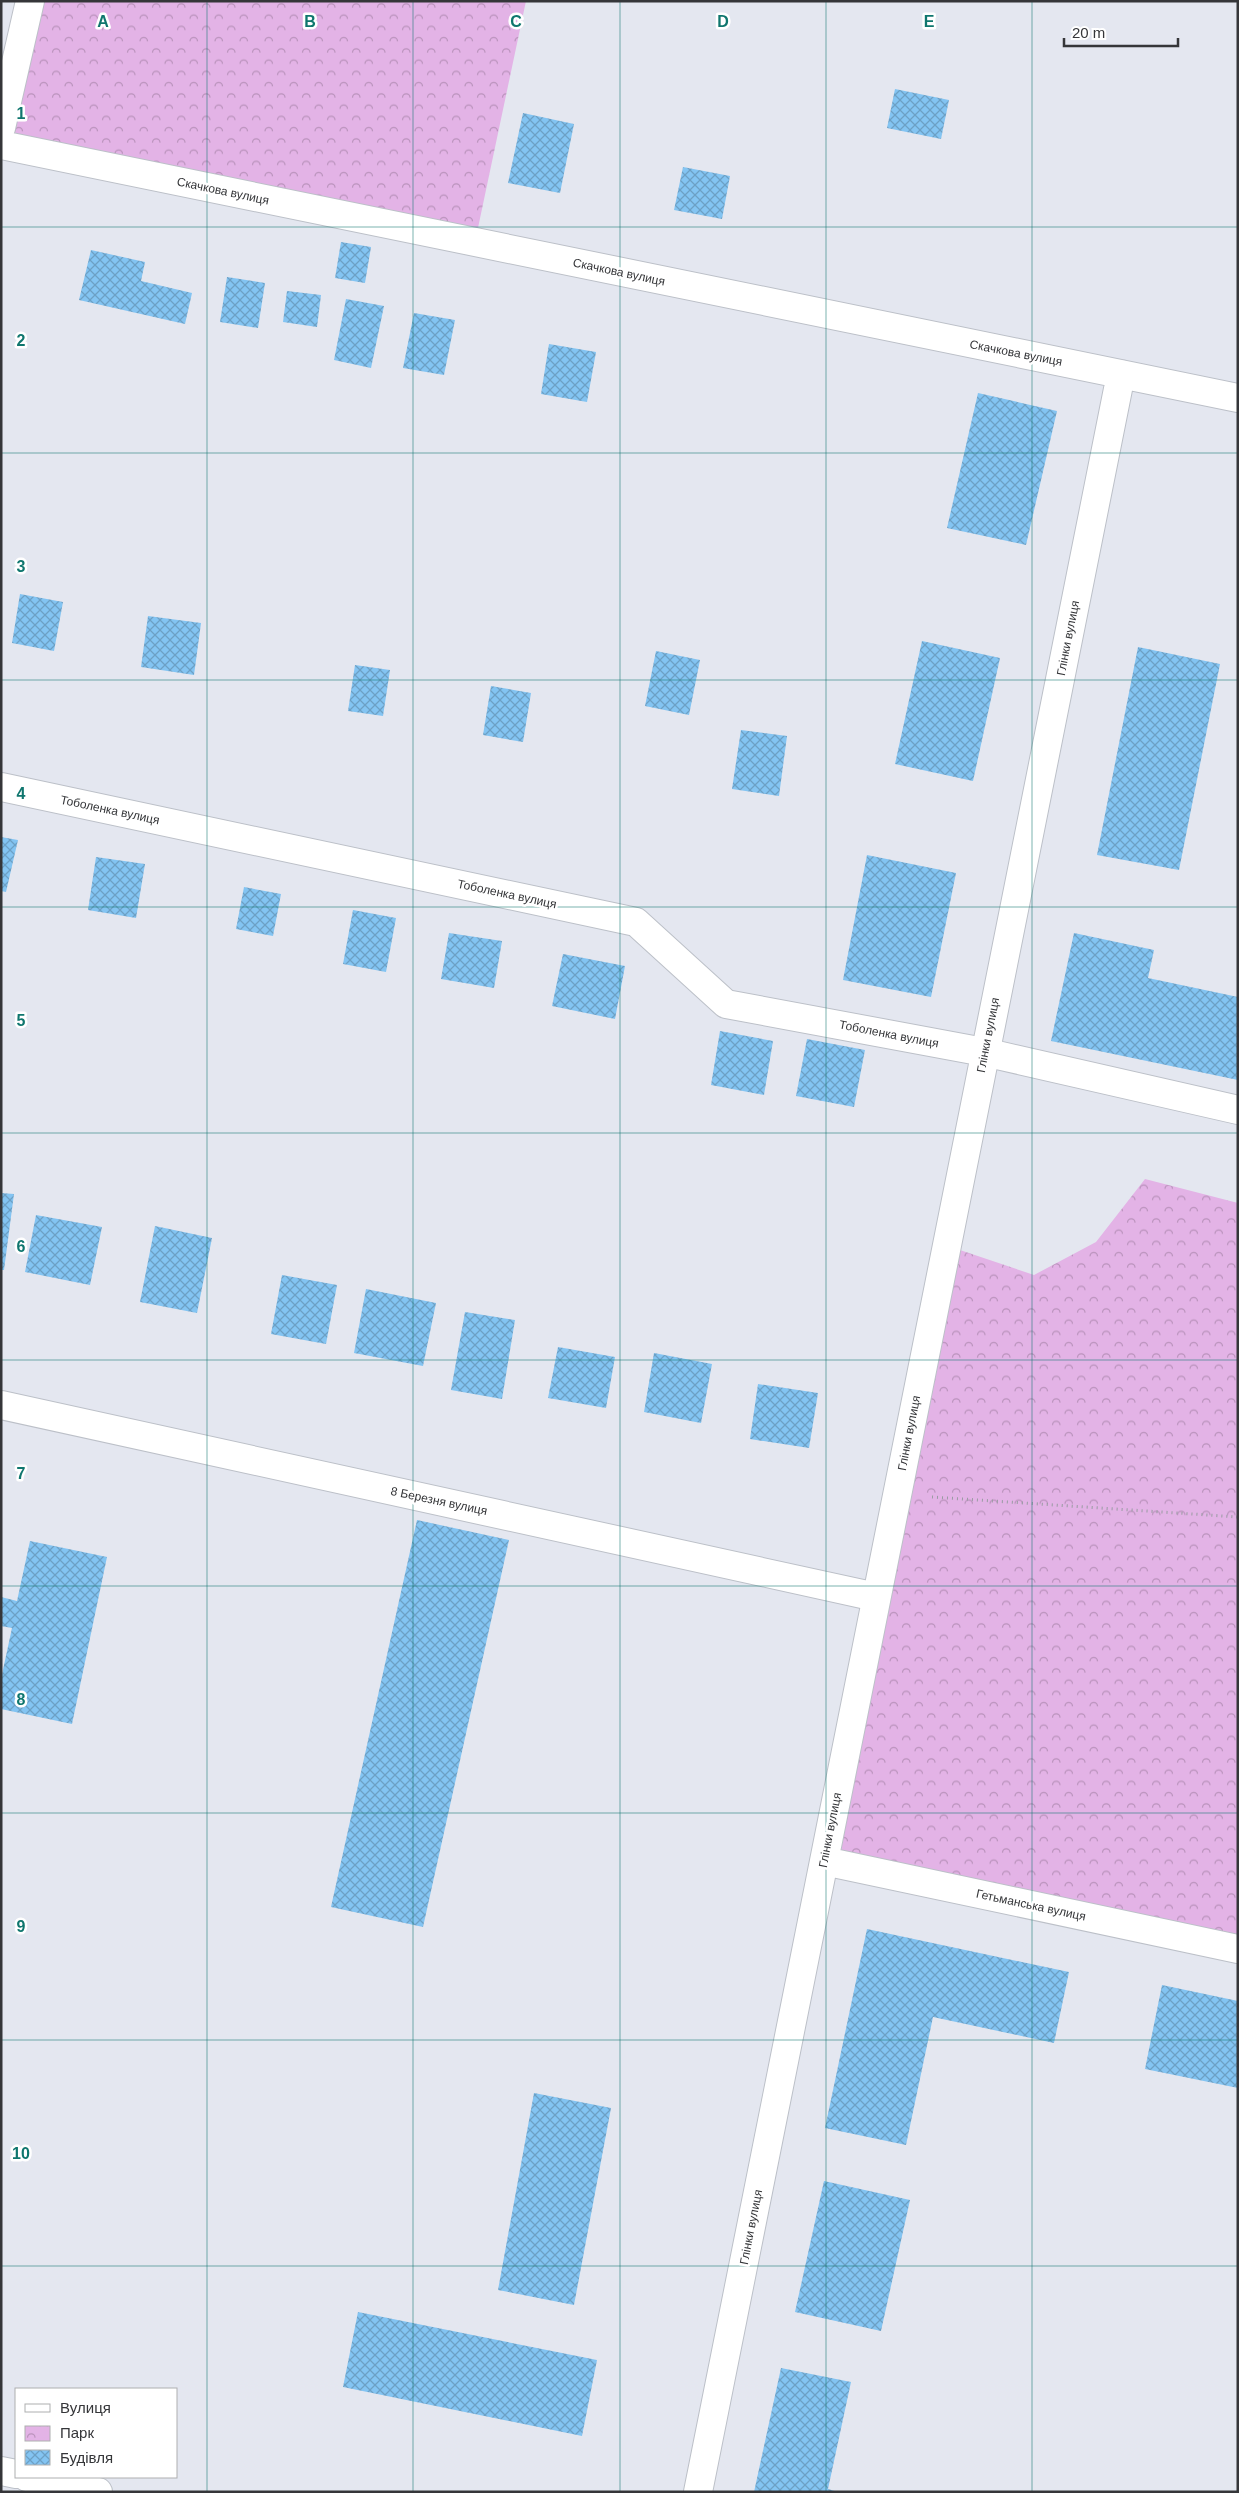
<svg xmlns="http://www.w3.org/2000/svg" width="1239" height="2493" font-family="Arial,sans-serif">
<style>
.park{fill:url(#park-crowns)}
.building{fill:url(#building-cross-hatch)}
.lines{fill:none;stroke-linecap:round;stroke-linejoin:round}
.minor-casing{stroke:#bcc0c8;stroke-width:30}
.path{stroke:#999ba2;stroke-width:3;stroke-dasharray:1 4;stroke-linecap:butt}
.minor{stroke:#fff;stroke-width:28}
.grid{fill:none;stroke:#0f766e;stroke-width:1;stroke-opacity:0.55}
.labels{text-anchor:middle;stroke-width:5;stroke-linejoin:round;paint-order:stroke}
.street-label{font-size:12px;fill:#353639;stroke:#fff}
.grid-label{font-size:16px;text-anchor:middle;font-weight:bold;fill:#0f766e;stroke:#fff;stroke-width:5;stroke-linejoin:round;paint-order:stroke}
</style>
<defs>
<pattern id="park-crowns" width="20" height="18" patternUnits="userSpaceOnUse" patternTransform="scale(1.25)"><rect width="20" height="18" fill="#e3b3e6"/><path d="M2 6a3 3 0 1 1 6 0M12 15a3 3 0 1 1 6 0" fill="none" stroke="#b992bb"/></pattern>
<pattern id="building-cross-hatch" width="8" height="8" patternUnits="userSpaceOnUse" patternTransform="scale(1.25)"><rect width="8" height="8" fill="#83c4f2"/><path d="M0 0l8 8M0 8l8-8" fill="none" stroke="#6ca0c5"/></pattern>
</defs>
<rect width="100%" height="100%" fill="#e4e7f0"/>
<!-- park -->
<path class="park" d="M30,1h496l-51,241 -474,-97z
M1145,1179l93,24v746l-410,-88 120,-615 86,29 62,-33z"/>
<!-- building -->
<path class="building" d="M895,89l54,11 -8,39 -54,-11z
M523,113l51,11 -14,69 -52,-10z
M683,167l47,9 -8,43 -48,-9z
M341,242l30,5 -6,36 -30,-5z
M91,250l54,12 -4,19 51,12 -7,31 -106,-24z
M227,277l38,6 -7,45 -38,-6z
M287,291l34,4 -4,32 -34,-5z
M346,299l38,7 -13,62 -37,-8z
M414,313l41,7 -11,55 -41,-7z
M549,344l47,8 -9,50 -46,-8z
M978,393l79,18 -31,134 -79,-17z
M20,594l43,8 -9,49 -42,-8z
M148,616l53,7 -7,52 -53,-8z
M922,641l78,17 -27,123 -78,-17z
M1138,647l82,17 -41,206 -82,-15z
M656,651l44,9 -11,55 -44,-9z
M355,665l35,5 -7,46 -35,-5z
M491,686l40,7 -8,49 -40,-7z
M741,730l46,6 -8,60 -47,-7z
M1,837l17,3 -12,52 -5,-1z
M867,855l89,18 -25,124 -88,-17z
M96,857l49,7 -9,54 -48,-8z
M244,887l37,7 -8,42 -37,-7z
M353,910l43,8 -10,54 -43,-8z
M449,933l53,8 -8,47 -53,-9z
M1074,933l80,17 -6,28 90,19v83l-187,-39z
M563,954l62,12 -10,53 -63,-13z
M720,1031l53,10 -9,54 -53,-10z
M807,1039l58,11 -11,57 -58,-11z
M1,1193l13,1 -10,76h-3z
M36,1215l66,12 -12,58 -65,-13z
M155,1226l57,12 -15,75 -57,-11z
M282,1275l55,10 -11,59 -55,-10z
M366,1289l70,14 -13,63 -69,-13z
M465,1312l50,8 -13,79 -51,-9z
M558,1347l57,10 -9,51 -58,-10z
M654,1353l58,11 -11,59 -57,-11z
M758,1384l60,9 -9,55 -59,-9z
M417,1520l92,20 -86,387 -92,-20z
M30,1541l77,16 -35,167 -71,-15v-30l11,-51 -11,-2v-29l16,4z
M867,1929l202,43 -15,71 -121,-26 -27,128 -81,-17z
M1162,1985l76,16v87l-93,-19z
M534,2093l77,15 -37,197 -76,-15z
M824,2181l86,19 -29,131 -86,-19z
M358,2312l239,48 -15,76 -239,-49z
M781,2368l70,14 -23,107 10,3h-84z"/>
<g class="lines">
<!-- minor casing -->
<g class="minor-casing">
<path id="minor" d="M1,128l29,-127
M1,145l1237,253
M1,787l635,135 90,82 258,48 254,58
M1,1405l875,192
M824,1861l414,88
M1,2471l15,3
M27,2477l71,15
M698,2492l423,-2118"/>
</g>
<!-- path -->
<path class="path" d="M932,1497l306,20"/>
<!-- minor -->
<use href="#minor" class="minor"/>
</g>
<!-- grid -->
<path class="grid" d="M207,1v2491M413,1v2491M620,1v2491M826,1v2491M1032,1v2491M1,227h1237M1,453h1237M1,680h1237M1,907h1237M1,1133h1237M1,1360h1237M1,1586h1237M1,1813h1237M1,2040h1237M1,2266h1237"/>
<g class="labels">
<!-- street labels -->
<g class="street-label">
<text transform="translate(223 191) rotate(12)" y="4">Скачкова вулиця</text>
<text transform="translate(619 272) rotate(12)" y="4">Скачкова вулиця</text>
<text transform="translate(1016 353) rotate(11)" y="4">Скачкова вулиця</text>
<text transform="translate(1068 638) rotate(-79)" y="4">Глінки вулиця</text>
<text transform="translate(110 810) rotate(12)" y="4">Тоболенка вулиця</text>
<text transform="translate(507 894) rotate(12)" y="4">Тоболенка вулиця</text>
<text transform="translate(889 1034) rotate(11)" y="4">Тоболенка вулиця</text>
<text transform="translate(988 1035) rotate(-79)" y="4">Глінки вулиця</text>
<text transform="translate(909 1433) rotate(-79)" y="4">Глінки вулиця</text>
<text transform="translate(439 1501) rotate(12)" y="4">8 Березня вулиця</text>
<text transform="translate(830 1830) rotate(-79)" y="4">Глінки вулиця</text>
<text transform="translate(1031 1905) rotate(12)" y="4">Гетьманська вулиця</text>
<text transform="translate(751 2227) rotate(-79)" y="4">Глінки вулиця</text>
</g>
</g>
<g class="grid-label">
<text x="103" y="27">A</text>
<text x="310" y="27">B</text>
<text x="516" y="27">C</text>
<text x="723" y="27">D</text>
<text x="929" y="27">E</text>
<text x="21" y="119">1</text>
<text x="21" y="346">2</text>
<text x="21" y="572">3</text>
<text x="21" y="799">4</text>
<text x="21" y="1026">5</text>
<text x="21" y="1252">6</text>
<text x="21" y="1479">7</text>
<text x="21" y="1705">8</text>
<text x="21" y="1932">9</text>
<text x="21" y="2159">10</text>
</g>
<!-- border -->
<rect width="1239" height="2493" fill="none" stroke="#353639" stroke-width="5"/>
<!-- legend -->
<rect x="15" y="2388" width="162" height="90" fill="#ffffff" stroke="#aeafb0"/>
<rect x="25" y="2404" width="25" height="8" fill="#ffffff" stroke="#aeafb0"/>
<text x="60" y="2413" font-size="15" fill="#353639">Вулиця</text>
<rect x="25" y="2426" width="25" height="15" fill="url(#park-crowns)" stroke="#aeafb0"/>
<text x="60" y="2438" font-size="15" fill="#353639">Парк</text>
<rect x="25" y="2450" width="25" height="15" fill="url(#building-cross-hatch)" stroke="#aeafb0"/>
<text x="60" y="2463" font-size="15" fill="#353639">Будівля</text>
<!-- scale -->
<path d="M1064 38v8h114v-8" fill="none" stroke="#353639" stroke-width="2.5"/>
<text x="1072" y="38" font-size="15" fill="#353639" stroke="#ffffff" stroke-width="4" paint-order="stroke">20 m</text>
</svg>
